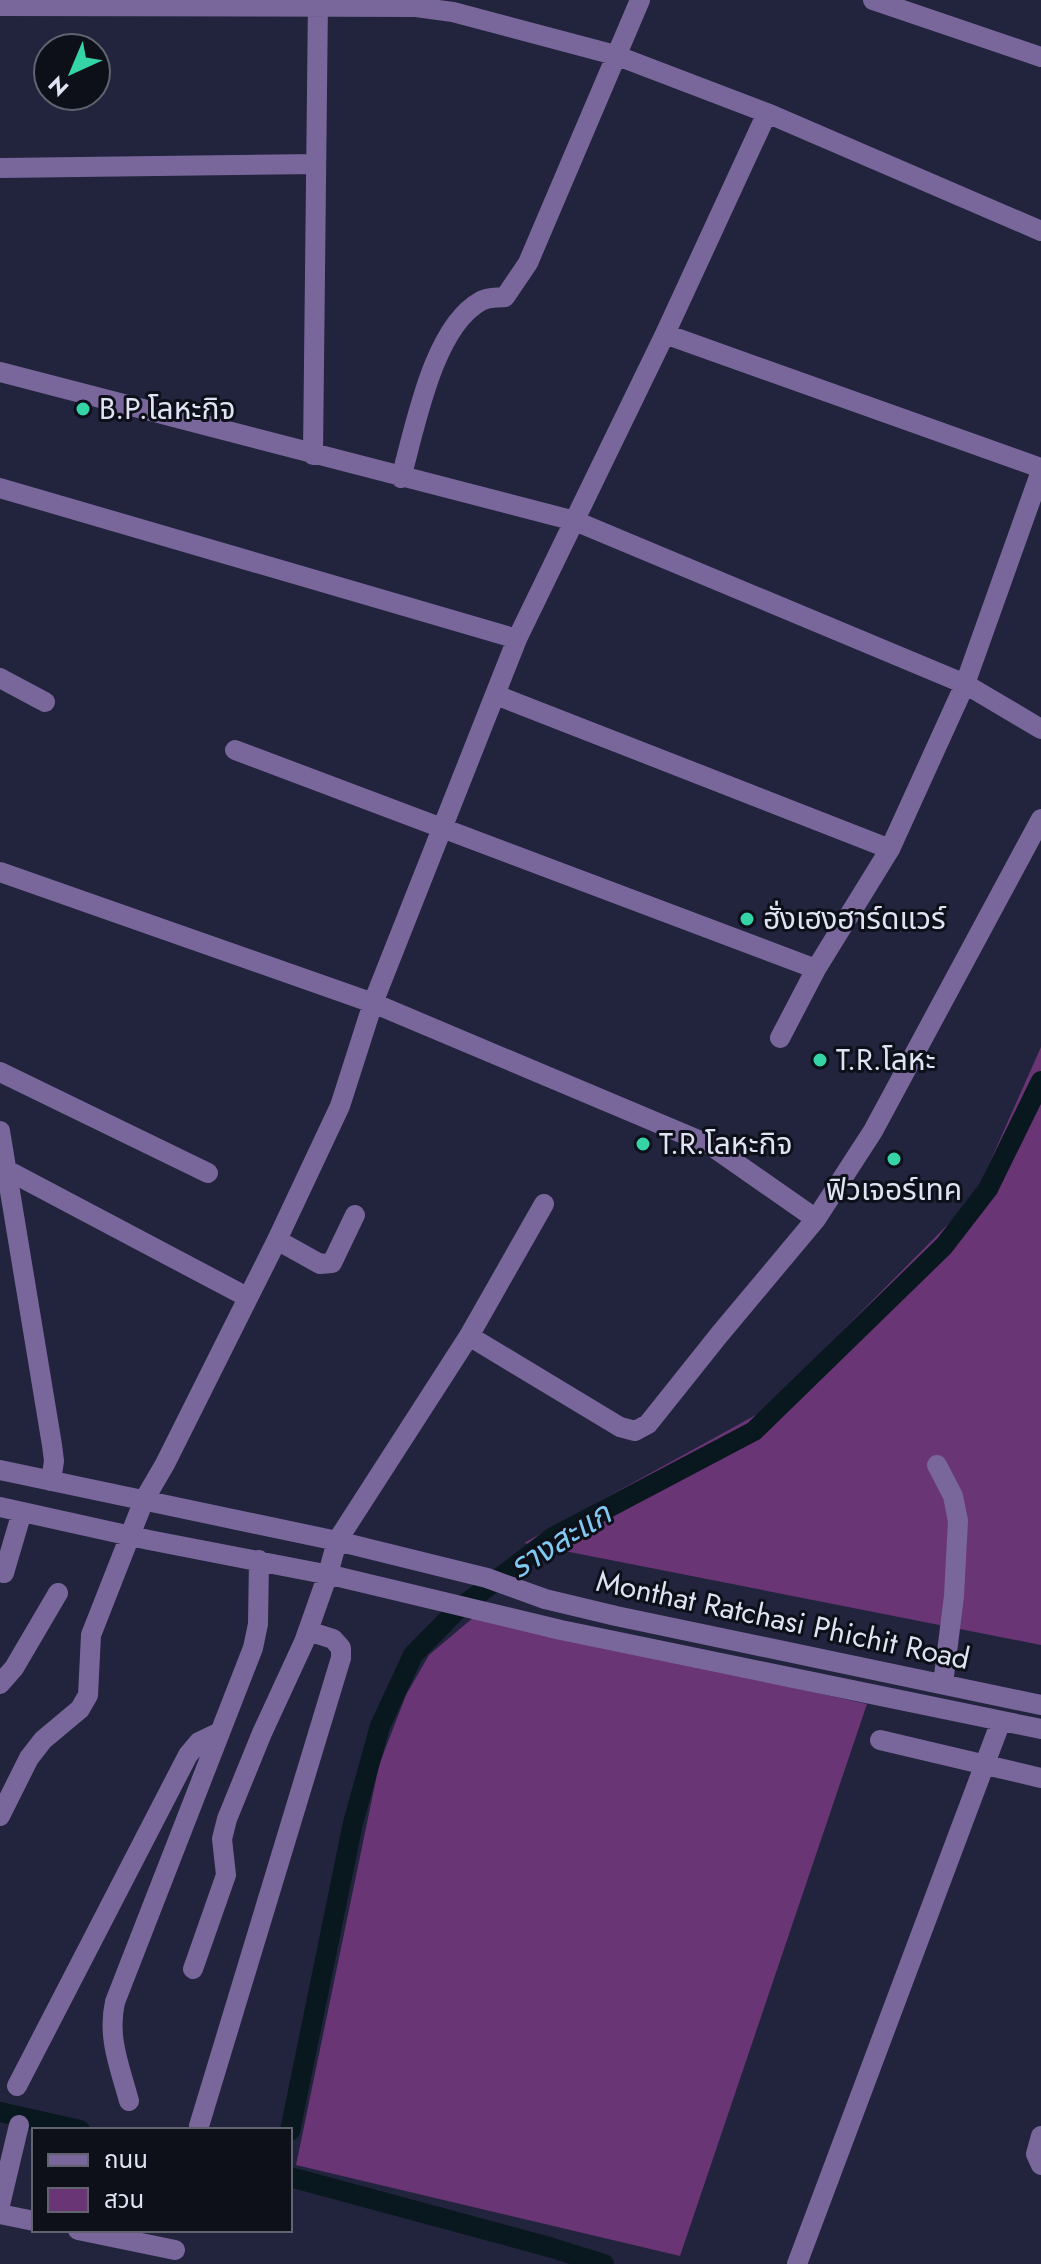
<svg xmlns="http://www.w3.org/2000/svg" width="1041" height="2264" font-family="Jost,'Noto Sans Thai',sans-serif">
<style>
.green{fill:#6a3575}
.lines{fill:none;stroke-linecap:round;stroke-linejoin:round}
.canal{stroke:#09171f;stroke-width:20}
.minor{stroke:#79679c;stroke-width:20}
.poi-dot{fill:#35d4a7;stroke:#0d0f19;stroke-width:3}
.labels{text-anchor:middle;stroke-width:6;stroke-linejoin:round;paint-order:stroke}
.poi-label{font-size:30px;fill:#e0e3f3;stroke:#0d0f19;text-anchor:start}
.street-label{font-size:30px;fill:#e0e3f3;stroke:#0d0f19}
.water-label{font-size:32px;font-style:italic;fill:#80c9f1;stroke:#0d0f19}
</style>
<rect width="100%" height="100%" fill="#21243c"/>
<!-- green -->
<path class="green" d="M1041,1047v598l-517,-102 239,-132 211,-213z
M474,1617l393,87 -187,552 -384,-91 83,-400 27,-70 23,-40z"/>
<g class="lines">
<!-- canal -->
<path class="canal" d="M0,2112l80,18
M290,2131l63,-308 27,-97 33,-71 43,-44 97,-74 201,-106 190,-185 44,-57 53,-108
M290,2177l259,70 55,17"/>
<!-- minor -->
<path class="minor" d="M873,0l168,57
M0,6l416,1 37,5 162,43 152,58 274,118
M0,168l316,-4
M665,334l376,134
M0,372l575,149 390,163 76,45
M313,455l5,-455
M401,478c14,-50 32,-151 80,-177 7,-4 16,-3 24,-4l23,-34 112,-263
M0,488l517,151
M0,678l45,24
M496,695l394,154
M235,750l581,219
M0,872l373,131 337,142 106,74
M780,1038l36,-69 74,-120 75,-165 76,-213
M0,1072l208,101
M0,1131l52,314 2,16 -3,20
M5,1169l242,128
M277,1240l43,24 12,-1 23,-48
M469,1336l151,91 15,4 13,-7 71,-89 97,-116 57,-88 168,-312
M937,1465l16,31 5,25 -4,75 -11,88
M0,1470l337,71 150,37 58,21 71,17 425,89
M0,1507l149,33 186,36 226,54 480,99
M0,1571l4,2 18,-61
M0,1684l14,-16 44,-75
M880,1740l161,38
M0,1816l29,-58 14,-18 37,-31 8,-14 3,-60 53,-135 21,-36 112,-224 63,-134 33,-103 144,-364 148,-305 102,-221
M193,1969l33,-94 -4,-36 5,-20 35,-86 42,-91 24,-68 9,-33 132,-205 75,-132
M17,2086l171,-331 11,-13 21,-10
M129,2101c-9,-34 -22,-63 -14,-99l138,-354 5,-24 1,-64
M199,2126l142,-468v-10l-8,-9 -25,-8
M1041,2136l-5,18 5,11
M0,2205l19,-80
M0,2214l34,7
M78,2230l97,20
M797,2264l204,-543"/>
</g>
<!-- markers -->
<g class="poi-dot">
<circle cx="83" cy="409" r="8"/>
<circle cx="747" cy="919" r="8"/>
<circle cx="820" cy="1060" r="8"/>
<circle cx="643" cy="1144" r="8"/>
<circle cx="894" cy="1159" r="8"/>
</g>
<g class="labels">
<!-- poi labels -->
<g class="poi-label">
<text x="99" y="419">B.P.โลหะกิจ</text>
<text x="763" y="929">ฮั่งเฮงฮาร์ดแวร์</text>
<text x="836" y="1070">T.R.โลหะ</text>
<text x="659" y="1154">T.R.โลหะกิจ</text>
<text x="894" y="1200" text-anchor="middle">ฟิวเจอร์เทค</text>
</g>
<!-- street labels -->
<g class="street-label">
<text transform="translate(783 1620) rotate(12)" y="10">Monthat Ratchasi Phichit Road</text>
</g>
<!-- water labels -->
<g class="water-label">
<text transform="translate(560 1540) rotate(-32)" y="11">รางสะแก</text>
</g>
</g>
<!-- legend -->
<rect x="32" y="2128" width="260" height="104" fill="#0d0f19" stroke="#616470" stroke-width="2"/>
<rect x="48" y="2154" width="40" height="12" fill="#79679c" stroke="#616470" stroke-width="2"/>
<text x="104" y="2168" font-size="24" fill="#e0e3f3">ถนน</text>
<rect x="48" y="2188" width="40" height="24" fill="#6a3575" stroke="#616470" stroke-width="2"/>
<text x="104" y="2208" font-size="24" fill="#e0e3f3">สวน</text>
<!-- north arrow -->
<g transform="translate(72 72) rotate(224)"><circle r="38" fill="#0d0f19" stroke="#616470" stroke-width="2"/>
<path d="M0-6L14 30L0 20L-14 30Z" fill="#35d4a7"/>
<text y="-12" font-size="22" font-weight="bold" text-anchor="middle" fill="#e0e3f3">N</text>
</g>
</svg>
